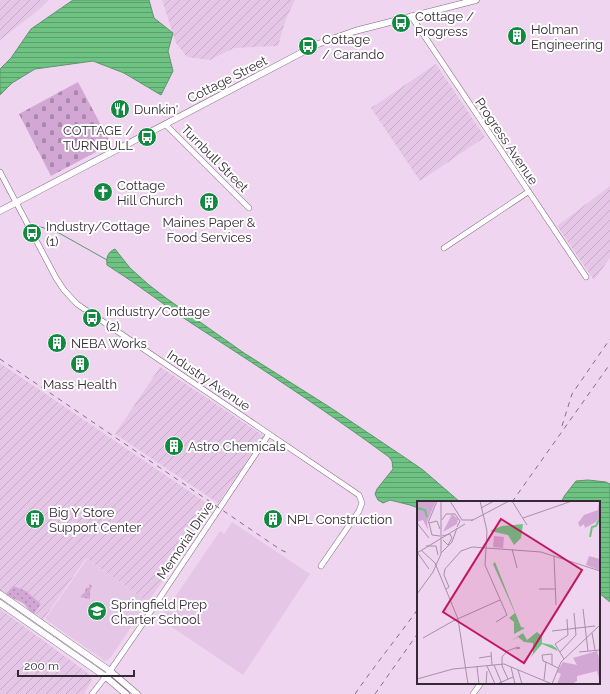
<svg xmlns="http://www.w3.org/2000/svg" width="610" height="694" font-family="Raleway,sans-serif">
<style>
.built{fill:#e6c6e7}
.industrial{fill:url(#industrial-furrows)}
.cemetery{fill:url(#cemetery-stones)}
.park{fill:url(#park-dots)}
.water{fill:url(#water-rules);stroke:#5d956c}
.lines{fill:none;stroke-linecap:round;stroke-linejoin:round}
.stream{stroke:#5d956c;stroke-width:1}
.minor-casing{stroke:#7e677f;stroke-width:6}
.major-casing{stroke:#7e677f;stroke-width:7}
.minor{stroke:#fff;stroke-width:5}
.major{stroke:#fff;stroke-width:6}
.rail{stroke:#817082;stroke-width:1;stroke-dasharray:5 5;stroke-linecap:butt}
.labels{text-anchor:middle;stroke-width:4;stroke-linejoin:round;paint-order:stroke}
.poi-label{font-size:13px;fill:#342a35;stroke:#fff;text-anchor:start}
.street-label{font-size:13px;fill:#342a35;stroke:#fff}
.inset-river{fill:none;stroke:#6ec383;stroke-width:2}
.inset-road{fill:none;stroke:#a591a6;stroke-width:1}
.view{fill:#c2185b;fill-opacity:0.15;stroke:#c2185b;stroke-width:2}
.inset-edge{fill:none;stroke:#342a35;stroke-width:2}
</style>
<defs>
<pattern id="industrial-furrows" width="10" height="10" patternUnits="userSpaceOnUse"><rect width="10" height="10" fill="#e6c6e7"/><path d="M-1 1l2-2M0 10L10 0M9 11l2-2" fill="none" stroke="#c6aac7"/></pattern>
<pattern id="cemetery-stones" width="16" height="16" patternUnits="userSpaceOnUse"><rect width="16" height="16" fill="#d2a7d4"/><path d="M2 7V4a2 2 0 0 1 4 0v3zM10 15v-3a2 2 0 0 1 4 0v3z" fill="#ab88ad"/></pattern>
<pattern id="park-dots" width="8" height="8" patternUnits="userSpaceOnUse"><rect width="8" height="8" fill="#d2a7d4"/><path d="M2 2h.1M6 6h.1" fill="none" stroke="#ab88ad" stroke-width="1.8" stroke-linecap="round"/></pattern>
<pattern id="water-rules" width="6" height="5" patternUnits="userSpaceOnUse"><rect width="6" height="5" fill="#6ec383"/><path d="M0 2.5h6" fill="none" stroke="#5b9f6c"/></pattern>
</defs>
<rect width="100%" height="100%" fill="#f0d5f1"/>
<!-- built -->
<path class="built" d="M232,522l78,52 -67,101 -83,-56 60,-88 4,3z
M87,559l61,43 -37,55 -3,3 -3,1 -60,-42z"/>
<!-- industrial -->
<path class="industrial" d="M0,0h49l-8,8 -41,32z
M162,0h133l-9,19 -8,27 -44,2 -24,12 -23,-3 -11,-14z
M436,64l49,73 -65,44 -49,-73z
M610,186v72l-16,22 -37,-54z
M0,363l214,145 -66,94 -62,-44 -43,62 -8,-7 6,-9 -28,-17 -7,7 -6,-4z
M160,367l104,69 -46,67 -103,-69z
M0,609l89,65 3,6 -8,14h-84z"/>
<!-- cemetery -->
<path class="cemetery" d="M78,82l33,62 -60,32 -32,-62z"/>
<!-- park -->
<path class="park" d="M89,584l3,2 -2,5v8l-10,-2 5,-5 1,-4 4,-1z
M13,586l13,5 15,13 -7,10c-5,-3 -6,-6 -10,-10 -5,-4 -12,-5 -18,-10z"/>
<!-- water -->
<path class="water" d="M73,0h76l5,18 19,15 -5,18 5,20 -12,24 -37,-22 -31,-12 -58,8 -23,14 -12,12v-26l11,-11 20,-29z
M115,249l15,19 19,17 17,13 78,55 87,55 76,51 16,11 37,32h-42v6l-8,-3 -20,-5 -7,3 -5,-3 -3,-6 2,-5 16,-20 -1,-8 -3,-4c-60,-44 -122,-85 -184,-125 -34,-21 -64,-46 -98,-67 -1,-8 1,-13 8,-16z
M588,480l18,2 4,2v118l-11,-9v-91h-38l4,-7 11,-14z"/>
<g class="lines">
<!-- stream -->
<path class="stream" d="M41,227l18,6 48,27"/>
<!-- minor casing -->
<g class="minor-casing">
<path id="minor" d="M411,16l175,261
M165,124l84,84
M0,172l56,106 8,12 13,14 282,191 3,8 -3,8 -38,55
M444,248l84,-56
M92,694l18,-23 29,-42 130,-195
M473,694l8,-11"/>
</g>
<!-- major casing -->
<g class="major-casing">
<path id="major" d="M0,211l318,-167 37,-13 121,-31
M0,594l110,77 27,23
M0,603l106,74 20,17"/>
</g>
<!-- minor -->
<use href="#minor" class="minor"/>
<!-- major -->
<use href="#major" class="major"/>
<!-- rail -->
<path class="rail" d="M0,359l281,191 7,3
M562,426l10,-32 38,-55
M512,502l98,-138
M355,694c20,-29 42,-56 63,-85
M375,694l43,-61"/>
</g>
<!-- icons -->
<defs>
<g id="bus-disc" transform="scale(1)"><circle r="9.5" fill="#138841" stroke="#fff"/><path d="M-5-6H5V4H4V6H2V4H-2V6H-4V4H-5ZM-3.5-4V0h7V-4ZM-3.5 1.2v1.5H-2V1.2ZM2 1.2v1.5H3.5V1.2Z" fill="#fff"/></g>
<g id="building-disc" transform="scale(1)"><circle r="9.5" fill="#138841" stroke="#fff"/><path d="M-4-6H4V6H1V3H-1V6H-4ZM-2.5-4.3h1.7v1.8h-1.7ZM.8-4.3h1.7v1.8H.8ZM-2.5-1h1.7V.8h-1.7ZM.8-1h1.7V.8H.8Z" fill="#fff"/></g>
<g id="restaurant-disc" transform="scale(1)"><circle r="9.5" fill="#138841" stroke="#fff"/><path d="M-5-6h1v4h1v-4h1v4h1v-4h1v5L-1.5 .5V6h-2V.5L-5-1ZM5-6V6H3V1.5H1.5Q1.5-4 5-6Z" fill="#fff"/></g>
<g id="church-disc" transform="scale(1)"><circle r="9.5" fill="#138841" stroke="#fff"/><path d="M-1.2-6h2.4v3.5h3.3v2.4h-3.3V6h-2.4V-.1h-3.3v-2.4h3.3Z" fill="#fff"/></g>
<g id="school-disc" transform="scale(1)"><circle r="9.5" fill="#138841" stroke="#fff"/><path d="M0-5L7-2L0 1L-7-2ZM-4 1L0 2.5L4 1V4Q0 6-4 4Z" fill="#fff"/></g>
</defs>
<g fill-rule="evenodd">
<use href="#bus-disc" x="401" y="23"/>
<use href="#building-disc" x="517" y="36"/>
<use href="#bus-disc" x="308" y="46"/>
<use href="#restaurant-disc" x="120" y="109"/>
<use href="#bus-disc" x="147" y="137"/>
<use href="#church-disc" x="103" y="192"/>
<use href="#building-disc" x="209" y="202"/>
<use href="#bus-disc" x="32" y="233"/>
<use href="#bus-disc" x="92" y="318"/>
<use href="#building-disc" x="57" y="343"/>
<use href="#building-disc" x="80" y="364"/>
<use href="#building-disc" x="174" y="446"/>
<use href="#building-disc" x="35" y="519"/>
<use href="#building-disc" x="273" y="519"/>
<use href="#school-disc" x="97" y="611"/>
</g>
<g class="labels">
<!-- poi labels -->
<g class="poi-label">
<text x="415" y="21">Cottage /<tspan x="415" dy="15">Progress</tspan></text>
<text x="531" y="34">Holman<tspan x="531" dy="15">Engineering</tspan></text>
<text x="322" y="44">Cottage<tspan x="322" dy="15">/ Carando</tspan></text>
<text x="134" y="114">Dunkin'</text>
<text x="133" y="135" text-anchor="end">COTTAGE /<tspan x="133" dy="15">TURNBULL</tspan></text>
<text x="117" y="190">Cottage<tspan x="117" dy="15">Hill Church</tspan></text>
<text x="209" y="227" text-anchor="middle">Maines Paper &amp;<tspan x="209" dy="15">Food Services</tspan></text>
<text x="46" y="231">Industry/Cottage<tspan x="46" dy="15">(1)</tspan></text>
<text x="106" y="316">Industry/Cottage<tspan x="106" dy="15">(2)</tspan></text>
<text x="71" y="348">NEBA Works</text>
<text x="80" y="389" text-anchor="middle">Mass Health</text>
<text x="188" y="451">Astro Chemicals</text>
<text x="49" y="517">Big Y Store<tspan x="49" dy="15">Support Center</tspan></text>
<text x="287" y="524">NPL Construction</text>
<text x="111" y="609">Springfield Prep<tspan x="111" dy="15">Charter School</tspan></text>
</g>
<!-- street labels -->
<g class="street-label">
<text transform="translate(227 79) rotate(-27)" y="5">Cottage Street</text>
<text transform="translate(507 141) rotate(56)" y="5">Progress Avenue</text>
<text transform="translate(215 158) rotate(45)" y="5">Turnbull Street</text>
<text transform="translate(209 380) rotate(34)" y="5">Industry Avenue</text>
<text transform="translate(185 540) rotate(-56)" y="5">Memorial Drive</text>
</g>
</g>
<!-- overview -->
<g transform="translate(417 501)">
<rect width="183" height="183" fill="#f0d5f1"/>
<path d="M0,0h19l-9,21 1,8 -5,-10 -6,2zM35,13l6,5 -1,5 -14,8z" fill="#d2a7d4"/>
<path d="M77,35l10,1 -1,11 -10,-1zM172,55l11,3 -1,11 -13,-5z" fill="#d2a7d4"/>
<path d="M181,0l2,15 -4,6 -11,6 -1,-4 -4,3 -2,-4 6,-8 14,-5zM0,6h6l5,7 -1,7 -8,-5 -2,3zM180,150l3,10v21l-3,-11 -20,5v5l-5,3h-15l4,-10 -4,-2 6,-10 14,3 -4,-7z" fill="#d2a7d4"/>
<path d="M106,23l-2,14 -7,7 -6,-10 -18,-4 12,-5zM78,61l26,65 4,1 -11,6v-12l-5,-4 6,-5 -22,-49zM120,131l5,4v7l10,2 4,3 2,3 -16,-7 -12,14 3,-5v-10l-9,-1 -6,-5 -7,4 12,-8 4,7z" fill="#6ec383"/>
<path class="inset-river" d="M0,7l8,2 2,7M173,36l2,-10 4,-1 4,-8"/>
<path class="inset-road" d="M33,0l12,19h11M63,0l7,30 -2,34 22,50 -11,7M95,0l15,24M64,7l13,-7M106,17l49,-17M25,19l4,-6h9l5,7 -3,6M54,20l38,-20M0,22l12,15M11,22l9,-22M23,35l-8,-1 -3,-12 8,-2 3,8M25,35l8,-2 2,4 -4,7 -5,-5M9,45h10l2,9M95,48l5,19M4,49l14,13 23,56 10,65M0,51l12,17M0,52l48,-29M24,52l11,-11 5,-14M137,55l2,49M29,88l3,-2 -5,-12 1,-6 16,-18 11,-4 69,5 59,19M122,88h16M0,93l16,-22 8,-18v-53M166,108l5,42M135,130l43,-5M175,132l3,17M6,137l30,-17 47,-21M74,151l1,13M143,151l16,-17 -2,-22M162,151l21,-2M62,157l12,-2M147,158l-9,-15 13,-9 -1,-16M77,164l8,19M135,164v-11l-10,1 1,5v1l3,1 12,6M70,165l8,18M60,166l2,17M94,166l4,17M101,169l4,14M0,178l36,-10 51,-5 48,20M91,178l-6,-13v-9l5,-6 11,-4 2,1 -4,1M127,179l2,-18M69,183l1,-13M80,183l16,-7M135,183l9,-22 39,-37"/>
<path class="view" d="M84,18l81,51 -58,93 -81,-51z"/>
<rect width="183" height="183" class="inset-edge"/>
</g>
<!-- scale -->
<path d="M18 670v6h116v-6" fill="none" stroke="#342a35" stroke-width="2"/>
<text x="24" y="670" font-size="12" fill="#342a35" stroke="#ffffff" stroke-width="3" paint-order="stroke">200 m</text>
</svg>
